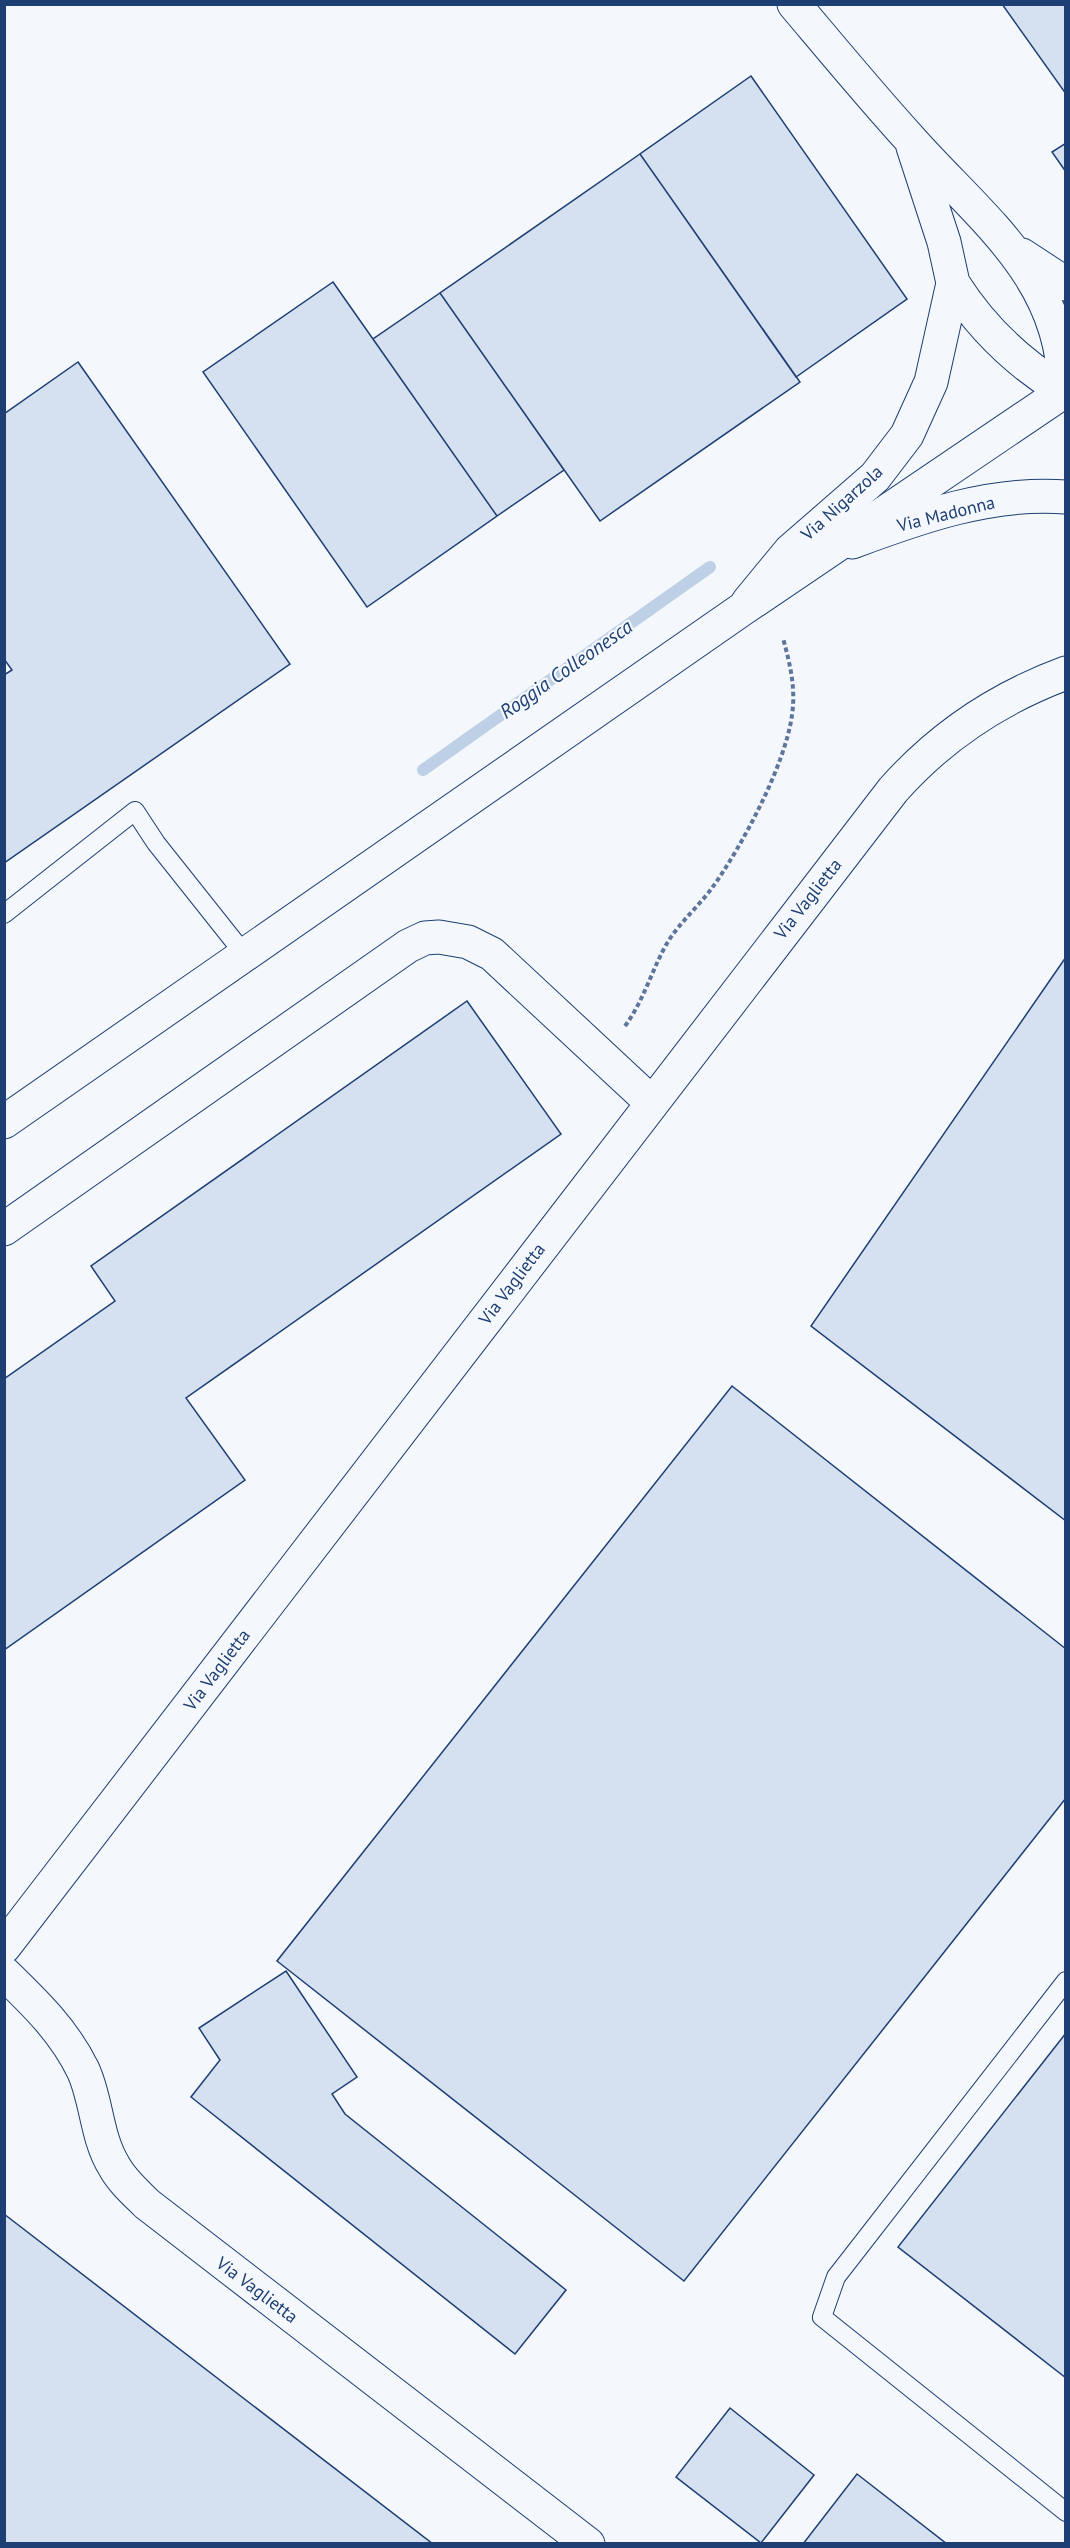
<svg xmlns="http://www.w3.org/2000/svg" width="1070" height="2548" font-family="'PT Sans',sans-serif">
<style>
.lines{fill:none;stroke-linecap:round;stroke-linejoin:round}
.stream{stroke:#bed0e5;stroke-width:12}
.building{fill:#d5e0f0;stroke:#1d3f73;stroke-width:1.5}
.lane-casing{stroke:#1d3f73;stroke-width:20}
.street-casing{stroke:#1d3f73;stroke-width:35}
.primary-casing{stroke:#1d3f73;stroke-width:35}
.path{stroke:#5e769c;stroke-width:4;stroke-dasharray:4.5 3;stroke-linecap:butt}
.lane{stroke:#f4f7fb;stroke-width:18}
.street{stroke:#f4f7fb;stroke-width:33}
.primary{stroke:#f4f7fb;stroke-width:33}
.labels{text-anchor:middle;stroke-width:4.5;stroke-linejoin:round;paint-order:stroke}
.street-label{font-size:18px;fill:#1d3f73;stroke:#f4f7fb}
.water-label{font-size:20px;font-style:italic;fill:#1d3f73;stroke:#f4f7fb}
</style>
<rect width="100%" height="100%" fill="#f4f7fb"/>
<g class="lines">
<!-- stream -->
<path class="stream" d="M423,770l287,-203"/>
</g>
<!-- building -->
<path class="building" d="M1002,4h64v90z
M751,76l156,223 -111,78 -156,-223z
M1066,143v29l-14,-20z
M640,154l160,228 -200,139 -160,-228z
M333,282l164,234 -130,91 -164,-235z
M440,293l124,177 -67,46 -124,-177z
M78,362l212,302 -286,199v-188l8,-5 -8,-11v-245z
M1066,957v564l-255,-195z
M467,1001l94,133 -375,264 59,82 -241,170v-271l111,-78 -24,-35z
M732,1386l334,263v149l-382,483 -407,-320z
M286,1971l71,106 -25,17 13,20 221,176 -51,64 -324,-257 29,-37 -21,-32z
M1066,2033v345l-168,-131z
M4,2214l429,330h-429z
M730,2408l84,67 -53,68 -85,-66z
M857,2474l90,70h-144z"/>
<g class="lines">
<!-- lane casing -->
<g class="lane-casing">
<path id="lane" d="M4,914l131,-103 21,32 89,112
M1066,1981l-230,296 -14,40 244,195"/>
</g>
<!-- street casing -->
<g class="street-casing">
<path id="street" d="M794,4c38,45 76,91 116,135 68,77 156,139 154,252 -46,-28 -82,-62 -111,-108
M1022,255l44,29
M852,542c67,-25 140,-51 214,-45
M748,602l42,-51 85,-74 32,-42 24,-53 22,-99 -9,-41 -31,-95
M4,1229l404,-283 17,-8 14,-1 29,5 24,12 159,148
M4,1947l889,-1157c47,-53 105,-92 173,-117
M4,1973c31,30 60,58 79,97 14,30 13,67 31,96 8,15 22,27 33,38l441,340"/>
</g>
<!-- primary casing -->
<g class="primary-casing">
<path id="primary" d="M4,1122l737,-512 325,-220"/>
</g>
<!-- path -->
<path class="path" d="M625,1026c19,-26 26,-54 41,-81 12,-21 32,-38 46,-57 30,-42 73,-122 80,-173 4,-27 -2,-51 -9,-77"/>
<!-- lane -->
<use href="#lane" class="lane"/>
<!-- street -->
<use href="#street" class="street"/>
<!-- primary -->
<use href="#primary" class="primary"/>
</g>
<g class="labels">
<!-- street labels -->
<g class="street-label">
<text transform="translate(842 503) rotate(-42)" y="6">Via Nigarzola</text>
<text transform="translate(946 514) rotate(-14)" y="6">Via Madonna</text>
<text transform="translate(808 899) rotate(-52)" y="6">Via Vaglietta</text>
<text transform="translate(512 1284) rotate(-53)" y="6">Via Vaglietta</text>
<text transform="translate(217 1670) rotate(-53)" y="6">Via Vaglietta</text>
<text transform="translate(257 2290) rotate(37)" y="6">Via Vaglietta</text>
</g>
<!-- water labels -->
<g class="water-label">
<text transform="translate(566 669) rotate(-35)" y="7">Roggia Colleonesca</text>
</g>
</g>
<!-- border -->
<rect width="1070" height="2548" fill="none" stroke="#1d3f73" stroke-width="12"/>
</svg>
